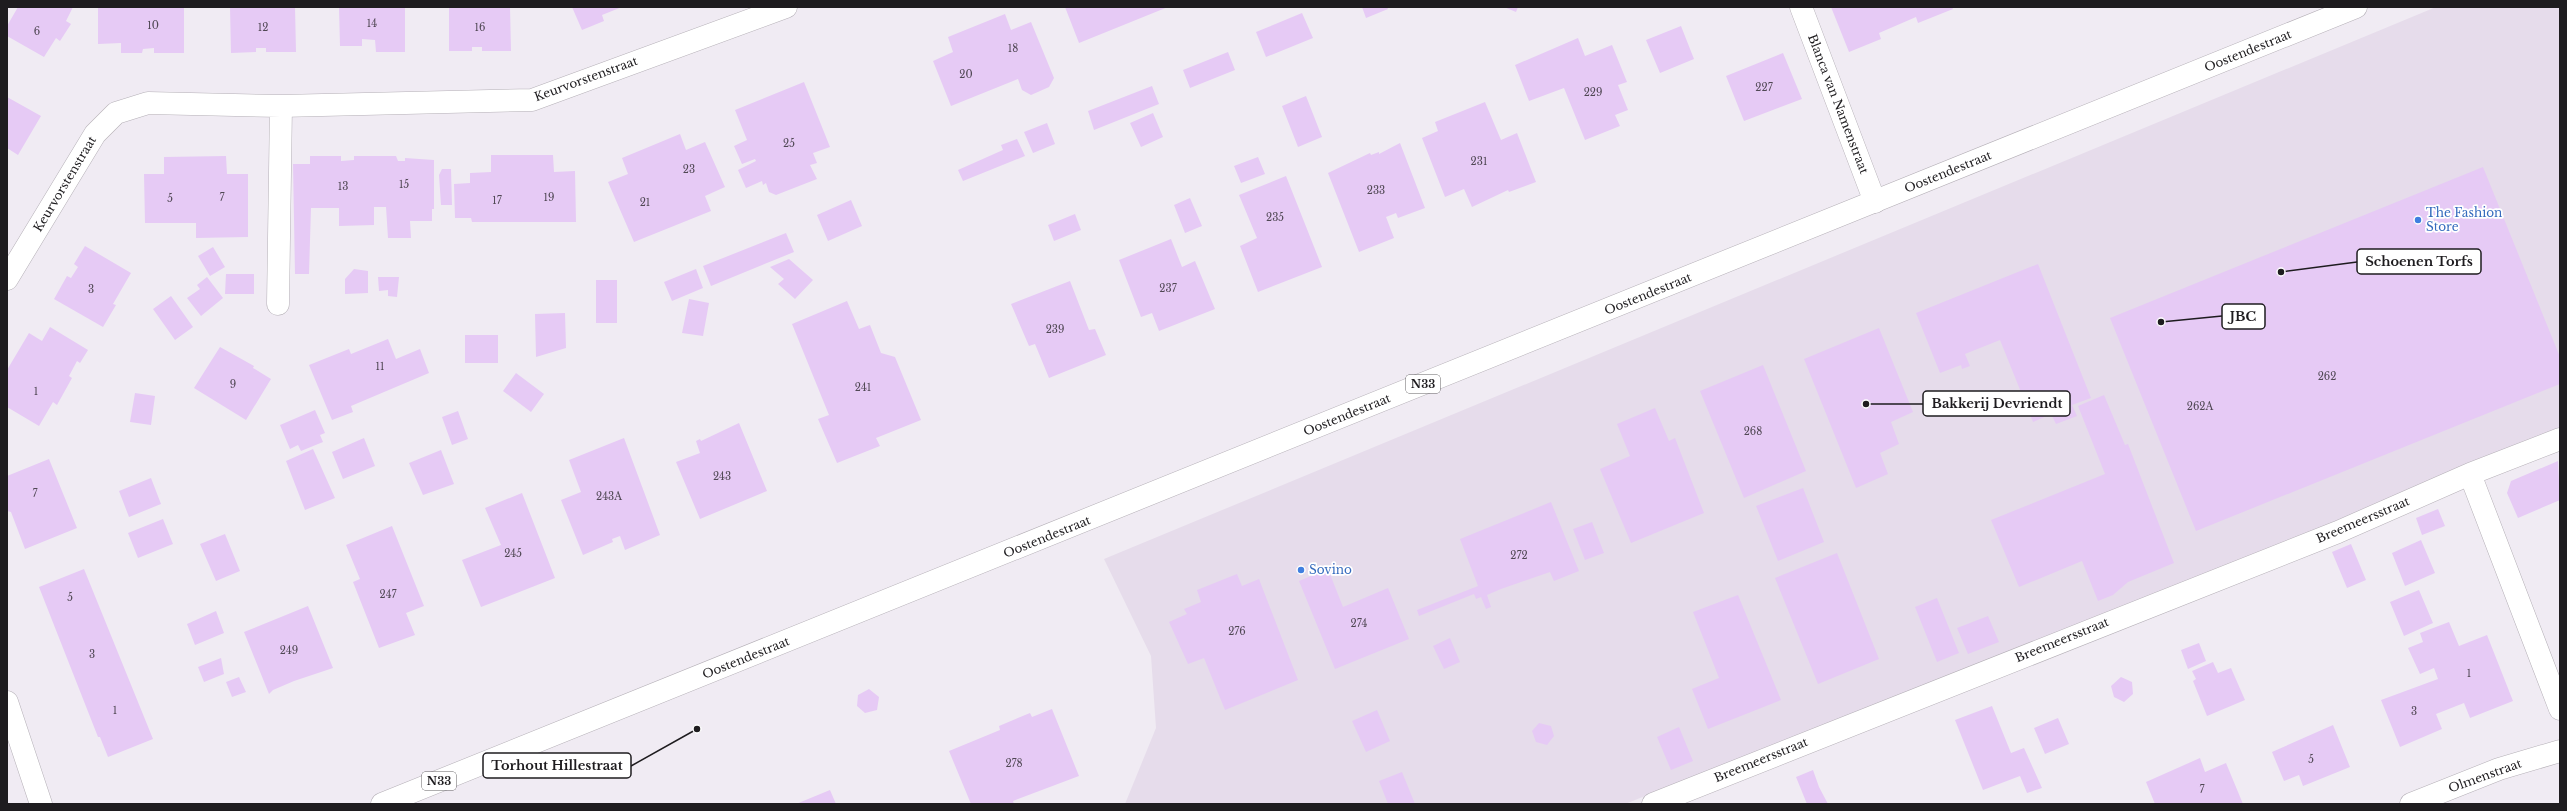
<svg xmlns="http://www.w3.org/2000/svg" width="2567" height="811" font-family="'Libre Baskerville',serif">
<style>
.built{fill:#e6dceb}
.building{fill:#e6caf5}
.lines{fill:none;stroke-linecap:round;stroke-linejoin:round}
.street-casing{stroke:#b5b0b7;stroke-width:23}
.primary-casing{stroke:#b5b0b7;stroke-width:23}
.street{stroke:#fff;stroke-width:22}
.primary{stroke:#fff;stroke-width:22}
.shop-dot{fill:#3f7fe0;stroke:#fff;stroke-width:1.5}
.labels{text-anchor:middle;stroke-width:3.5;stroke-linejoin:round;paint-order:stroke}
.number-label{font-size:10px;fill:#504854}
.shield{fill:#fff;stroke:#626062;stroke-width:1}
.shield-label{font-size:11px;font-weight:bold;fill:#1e1c1f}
.street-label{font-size:12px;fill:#1e1c1f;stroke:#fff}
.shop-label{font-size:12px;fill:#366cbe;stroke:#fff;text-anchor:start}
.leader{fill:none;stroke:#1e1c1f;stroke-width:1.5}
.callout-dot{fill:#1e1c1f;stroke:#fff;stroke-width:1.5}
.callout{fill:#fff;stroke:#1e1c1f;stroke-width:1.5}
.callout-label{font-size:13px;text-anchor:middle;font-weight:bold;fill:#1e1c1f}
</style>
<rect width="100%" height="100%" fill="#f0ebf3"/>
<!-- built -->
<path class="built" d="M2436,7h124v425l-935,372h-500l31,-76 -5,-72 -47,-97z"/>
<!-- building -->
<path class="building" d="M18,7h55l-7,14 5,3 -11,17 -4,-3 -12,19 -37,-21v-10z
M98,7h86v46h-30v-5l-11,1 -1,4h-21v-10l-23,1z
M230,7h65l1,45h-30v-4h-10v4l-25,1z
M339,7h66v45h-29l-1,-12 -13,-1v7h-22z
M449,7h61l1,44h-29v-4h-10v4h-23z
M572,7h50l-20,8 2,6 -22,9z
M1065,7h103l-89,36z
M1362,7h25l1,2 -22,9z
M1504,7h14l-2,5z
M1831,7h121l1,2 -35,14 -2,-6 -37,16 2,6 -32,13z
M1302,13l11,25 -47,19 -10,-25z
M1005,14l6,16 20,-8 23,56 -5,9 -18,8 -9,-5 -4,-11 -67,27 -18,-45 20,-9 -5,-15z
M1681,26l13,33 -34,14 -14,-33z
M1578,38l7,18 27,-11 15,37 -9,3 10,25 -13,5 5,11 -35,14 -21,-52 -35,13 -14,-36z
M1228,52l7,18 -45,18 -7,-18z
M1783,53l19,46 -58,22 -18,-45z
M804,82l26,65 -17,6 4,10 -7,2 7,14 -41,16 -7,-3 -3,-9 -3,2 -1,-4 -16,7 -8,-18 18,-9 -1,-2 -13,5 -8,-18 13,-6 -12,-30z
M1152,86l7,18 -65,26 -6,-19z
M1306,96l16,41 -24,10 -16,-41z
M7,97l34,19 -23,39 -11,-7z
M1485,102l16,38 16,-7 19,49 -27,10 -1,-2 -36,17 -8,-18 -19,8 -23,-59 16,-7 -3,-9z
M1153,113l10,24 -22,10 -11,-24z
M1047,123l8,21 -22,9 -9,-21z
M680,134l6,16 19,-8 20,45 -20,9 6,15 -77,31 -26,-60 20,-8 -6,-16z
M1017,139l8,17 -62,25 -5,-11 45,-20 -2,-5z
M1400,143l25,65 -27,10 -2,-5 -10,4 8,21 -35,14 -31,-79 42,-20 1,2 8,-3v2z
M491,155h62l1,17 21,-1 1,51h-104l-1,-4h-16l-1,-34 16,-1v-10l21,-1z
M226,156l1,18h21v63l-52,1v-15h-51l-1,-49h20v-17z
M310,156h31v5l13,-1v-4h42l2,5h7v-3l29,2v49h-2v12h-22l1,17h-23l-2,-31h-12v18l-35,1v-18h-28l-2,66h-14l-2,-110h17z
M1258,157l7,17 -24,9 -7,-17z
M2483,167l77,190v27l-364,147 -86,-213z
M442,169h9l1,36h-11l-2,-30z
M1286,176l36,91 -64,25 -18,-46 17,-8 -18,-43z
M1190,198l12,28 -17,7 -11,-28z
M851,200l11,26 -34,15 -11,-26z
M1075,214l6,16 -27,11 -6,-16z
M786,233l8,19 -83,34 -8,-20z
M1171,239l11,28 13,-6 20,48 -56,22 -7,-18 -11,4 -22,-57z
M85,246l46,27 -18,31 3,1 -13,22 -49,-28 13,-23 4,2 7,-11 -4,-3z
M213,247l12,20 -15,9 -12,-20z
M789,259l24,21 -18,19 -17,-15 6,-5 -14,-12z
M2038,264l53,134 -19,7 5,11 -21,8 -5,-10 -18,8 -33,-82 -35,14 5,12 -8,3 -1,-4 -21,8 -24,-60z
M354,269l14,2v22l-23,1v-15z
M696,269l7,19 -31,13 -8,-19z
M226,274h28v20h-29z
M207,277l16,21 -22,18 -14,-18 13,-9 -3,-4z
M378,277h21l-2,20 -9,-1v-6l-9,1z
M596,280h21v43h-21z
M1070,281l19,49 6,-1 11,26 -57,23 -14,-34 -6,2 -18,-42z
M171,296l22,31 -18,13 -22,-31z
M689,299l20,4 -6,33 -21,-3z
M847,301l12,28 11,-4 11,28 14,4 26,63 -45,18 4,8 -43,17 -19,-44 11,-4 -37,-91z
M565,313l1,35 -30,9 -1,-43z
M50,327l38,23 -8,13 -3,-2 -8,15 3,2 -15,27 -4,-3 -14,24 -32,-19v-37l22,-37 13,8z
M1879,328l34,84 -22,10 8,22 -19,9 8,21 -32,14 -52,-129z
M465,335h33v28h-33z
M388,339l8,20 24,-10 9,24 -78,33 2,6 -21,8 -23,-55 40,-16 2,5z
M220,347l34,19 -1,2 18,11 -25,41 -52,-32z
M1763,365l43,106 -62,27 -44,-107z
M516,373l28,21 -13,18 -28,-21z
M135,393l20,3 -4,29 -21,-3z
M2104,395l21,50 3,-1 46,119 -46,19 -15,13 -15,6 -16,-40 -63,26 -28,-67 114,-46 -27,-68z
M1655,408l14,33 6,-3 29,75 -73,30 -31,-74 30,-13 -13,-32z
M315,410l10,23 -5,2 3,7 -22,9 -3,-6 -8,4 -10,-24z
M458,411l10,28 -16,6 -10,-28z
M739,423l28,68 -67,28 -24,-57 24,-9 -4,-12 4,-2 1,2z
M364,438l11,28 -32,13 -11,-27z
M624,438l36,97 -35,15 -5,-14 -8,3 1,3 -30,13 -22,-55 20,-8 -12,-32z
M313,449l22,49 -30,12 -19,-49z
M441,450l13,34 -31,11 -14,-32z
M49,459l28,69 -52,21 -14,-37 -4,-1v-35z
M2558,461l2,39 -42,18 -11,-25 4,-12z
M151,478l10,26 -32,13 -10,-26z
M1803,488l21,54 -46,19 -22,-55z
M522,493l33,85 -74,29 -19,-47 39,-15 -16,-37z
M1551,502l28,69 -25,10 -4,-9 -49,17 -14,6 4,12 -5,2 -5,-12 -5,2 -2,-5 -55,22 -2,-6 61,-24 -18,-47z
M2438,509l7,17 -23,9 -6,-17z
M163,519l10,25 -35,14 -10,-25z
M1592,522l12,31 -19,7 -12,-31z
M392,526l32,80 -18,7 9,22 -36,13 -26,-66 7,-3 -14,-34z
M225,534l15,37 -24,10 -16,-37z
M2421,540l14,33 -30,13 -13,-33z
M2351,544l15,36 -19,8 -15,-36z
M1837,553l42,106 -61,25 -43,-106z
M84,569l69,170 -45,18 -8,-20h-2l-59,-150z
M1328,569l15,38 45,-19 21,51 -74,30 -36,-88z
M1237,574l5,12 17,-7 39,101 -73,30 -21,-52 -16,6 -19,-42 18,-8 -3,-5 17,-7 -4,-12z
M2419,590l14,33 -29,13 -14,-34z
M1738,595l43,105 -73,29 -16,-40 27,-11 -26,-66z
M1937,598l22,55 -22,9 -22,-55z
M308,606l25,62 -39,13 -21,9 -4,4 -25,-62z
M216,611l8,22 -29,12 -8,-21z
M1988,616l11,26 -31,12 -11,-26z
M2449,622l10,24 28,-11 26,66 -43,17 -6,-15 -28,11 6,15 -42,18 -19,-47 57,-21 -4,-11 -14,6 -12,-26 15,-6 -3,-9z
M1450,638l10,24 -16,7 -11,-23z
M2199,643l7,18 -18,8 -7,-19z
M221,658l3,16 -20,8 -6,-15z
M2213,662l5,11 13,-5 14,32 -38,16 -14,-35 3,-2 -4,-8z
M239,677l7,15 -14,5 -6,-15z
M2121,677l11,5 1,12 -9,8 -10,-5 -3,-11z
M869,689l10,8 -2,13 -12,3 -8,-7 1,-11z
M1992,706l19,47 13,-5 18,40 -15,5 -7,-17 -37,14 -28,-70z
M1052,709l27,67 -66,25 1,3h-43l-22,-53 51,-21 -1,-4 31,-13 2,4z
M1377,710l13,31 -24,11 -14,-31z
M2058,718l11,26 -24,10 -11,-26z
M1539,723l12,3 3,10 -7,9 -11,-3 -4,-11z
M2333,725l17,42 -47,19 -4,-11 -15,6 -12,-29z
M1679,727l14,34 -22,9 -14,-33z
M2200,758l5,14 21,-9 17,41h-88l-9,-22z
M1813,770l6,17 9,17h-21l-11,-27z
M1402,772l13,32h-27l-9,-23z
M830,790l6,14h-40z"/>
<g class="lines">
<!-- street casing -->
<g class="street-casing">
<path id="street" d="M1801,7l74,195
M7,279l88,-145 21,-21 32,-10 133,3 251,-6 254,-93
M278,304l3,-198
M2470,474l90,235
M7,702l34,102
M1653,804l685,-272 132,-58 90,-35
M2411,804l88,-35 61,-18"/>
</g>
<!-- primary casing -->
<g class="primary-casing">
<path id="primary" d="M382,804l1974,-797"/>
</g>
<!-- street -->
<use href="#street" class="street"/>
<!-- primary -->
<use href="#primary" class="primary"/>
</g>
<!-- markers -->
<g class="shop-dot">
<circle cx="2418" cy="220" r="4"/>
<circle cx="1301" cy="570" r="4"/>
</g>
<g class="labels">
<!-- number labels -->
<g class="number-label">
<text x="372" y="27">14</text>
<text x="153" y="29">10</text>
<text x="263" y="31">12</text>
<text x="480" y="31">16</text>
<text x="37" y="35">6</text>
<text x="1013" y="52">18</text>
<text x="966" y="78">20</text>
<text x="1764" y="91">227</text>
<text x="1593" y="96">229</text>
<text x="789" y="147">25</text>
<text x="1479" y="165">231</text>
<text x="689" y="173">23</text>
<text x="404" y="188">15</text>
<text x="343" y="190">13</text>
<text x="1376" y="194">233</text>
<text x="222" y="201">7</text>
<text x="549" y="201">19</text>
<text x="170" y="202">5</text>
<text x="497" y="204">17</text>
<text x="645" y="206">21</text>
<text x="1275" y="221">235</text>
<text x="1168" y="292">237</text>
<text x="91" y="293">3</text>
<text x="1055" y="333">239</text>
<text x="380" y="370">11</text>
<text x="2327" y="380">262</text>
<text x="233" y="388">9</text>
<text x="863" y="391">241</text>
<text x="36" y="395">1</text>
<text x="2200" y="410">262A</text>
<text x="1753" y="435">268</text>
<text x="722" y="480">243</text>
<text x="35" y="497">7</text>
<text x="609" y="500">243A</text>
<text x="513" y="557">245</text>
<text x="1519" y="559">272</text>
<text x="388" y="598">247</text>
<text x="70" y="601">5</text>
<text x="1359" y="627">274</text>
<text x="1237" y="635">276</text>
<text x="289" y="654">249</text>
<text x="92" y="658">3</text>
<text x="2469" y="677">1</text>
<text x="115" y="714">1</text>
<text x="2414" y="715">3</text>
<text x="2311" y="763">5</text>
<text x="1014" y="767">278</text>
<text x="2202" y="793">7</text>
</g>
<!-- shield labels -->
<g class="shield">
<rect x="1406" y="375" width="34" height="18" rx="3"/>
<rect x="422" y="772" width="34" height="18" rx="3"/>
</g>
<g class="shield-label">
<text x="1423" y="388">N33</text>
<text x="439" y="785">N33</text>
</g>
<!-- street labels -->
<g class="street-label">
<text transform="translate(2248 51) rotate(-22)" y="4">Oostendestraat</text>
<text transform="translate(586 79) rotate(-20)" y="4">Keurvorstenstraat</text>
<text transform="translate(1838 104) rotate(69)" y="4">Blanca van Namenstraat</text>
<text transform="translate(1948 172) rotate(-22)" y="4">Oostendestraat</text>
<text transform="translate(65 184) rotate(-59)" y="4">Keurvorstenstraat</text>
<text transform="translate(1648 294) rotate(-22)" y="4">Oostendestraat</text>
<text transform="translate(1347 415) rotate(-22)" y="4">Oostendestraat</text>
<text transform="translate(2363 520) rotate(-23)" y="4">Breemeersstraat</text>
<text transform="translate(1047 537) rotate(-22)" y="4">Oostendestraat</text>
<text transform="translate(2062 640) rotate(-22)" y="4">Breemeersstraat</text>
<text transform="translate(746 658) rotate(-22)" y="4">Oostendestraat</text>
<text transform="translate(1761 760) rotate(-22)" y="4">Breemeersstraat</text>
<text transform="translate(2485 776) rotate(-20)" y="4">Olmenstraat</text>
</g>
<!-- shop labels -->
<g class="shop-label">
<text x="2426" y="217">The Fashion<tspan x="2426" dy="14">Store</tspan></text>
<text x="1309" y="574">Sovino</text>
</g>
</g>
<!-- callouts -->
<path class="leader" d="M2281 272L2357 262M2161 322L2222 316M1866 404L1923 404M697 729L631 766"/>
<g class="callout-dot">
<circle cx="2281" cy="272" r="4"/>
<circle cx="2161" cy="322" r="4"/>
<circle cx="1866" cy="404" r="4"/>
<circle cx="697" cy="729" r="4"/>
</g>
<g class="callout">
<rect x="2357" y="249" width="124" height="25" rx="4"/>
<rect x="2222" y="304" width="43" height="25" rx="4"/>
<rect x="1923" y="391" width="147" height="25" rx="4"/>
<rect x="483" y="753" width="148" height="25" rx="4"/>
</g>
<g class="callout-label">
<text x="2419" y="266">Schoenen Torfs</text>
<text x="2243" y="321">JBC</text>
<text x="1997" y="408">Bakkerij Devriendt</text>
<text x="557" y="770">Torhout Hillestraat</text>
</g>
<!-- border -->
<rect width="2567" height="811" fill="none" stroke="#1e1c1f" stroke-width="16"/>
</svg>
